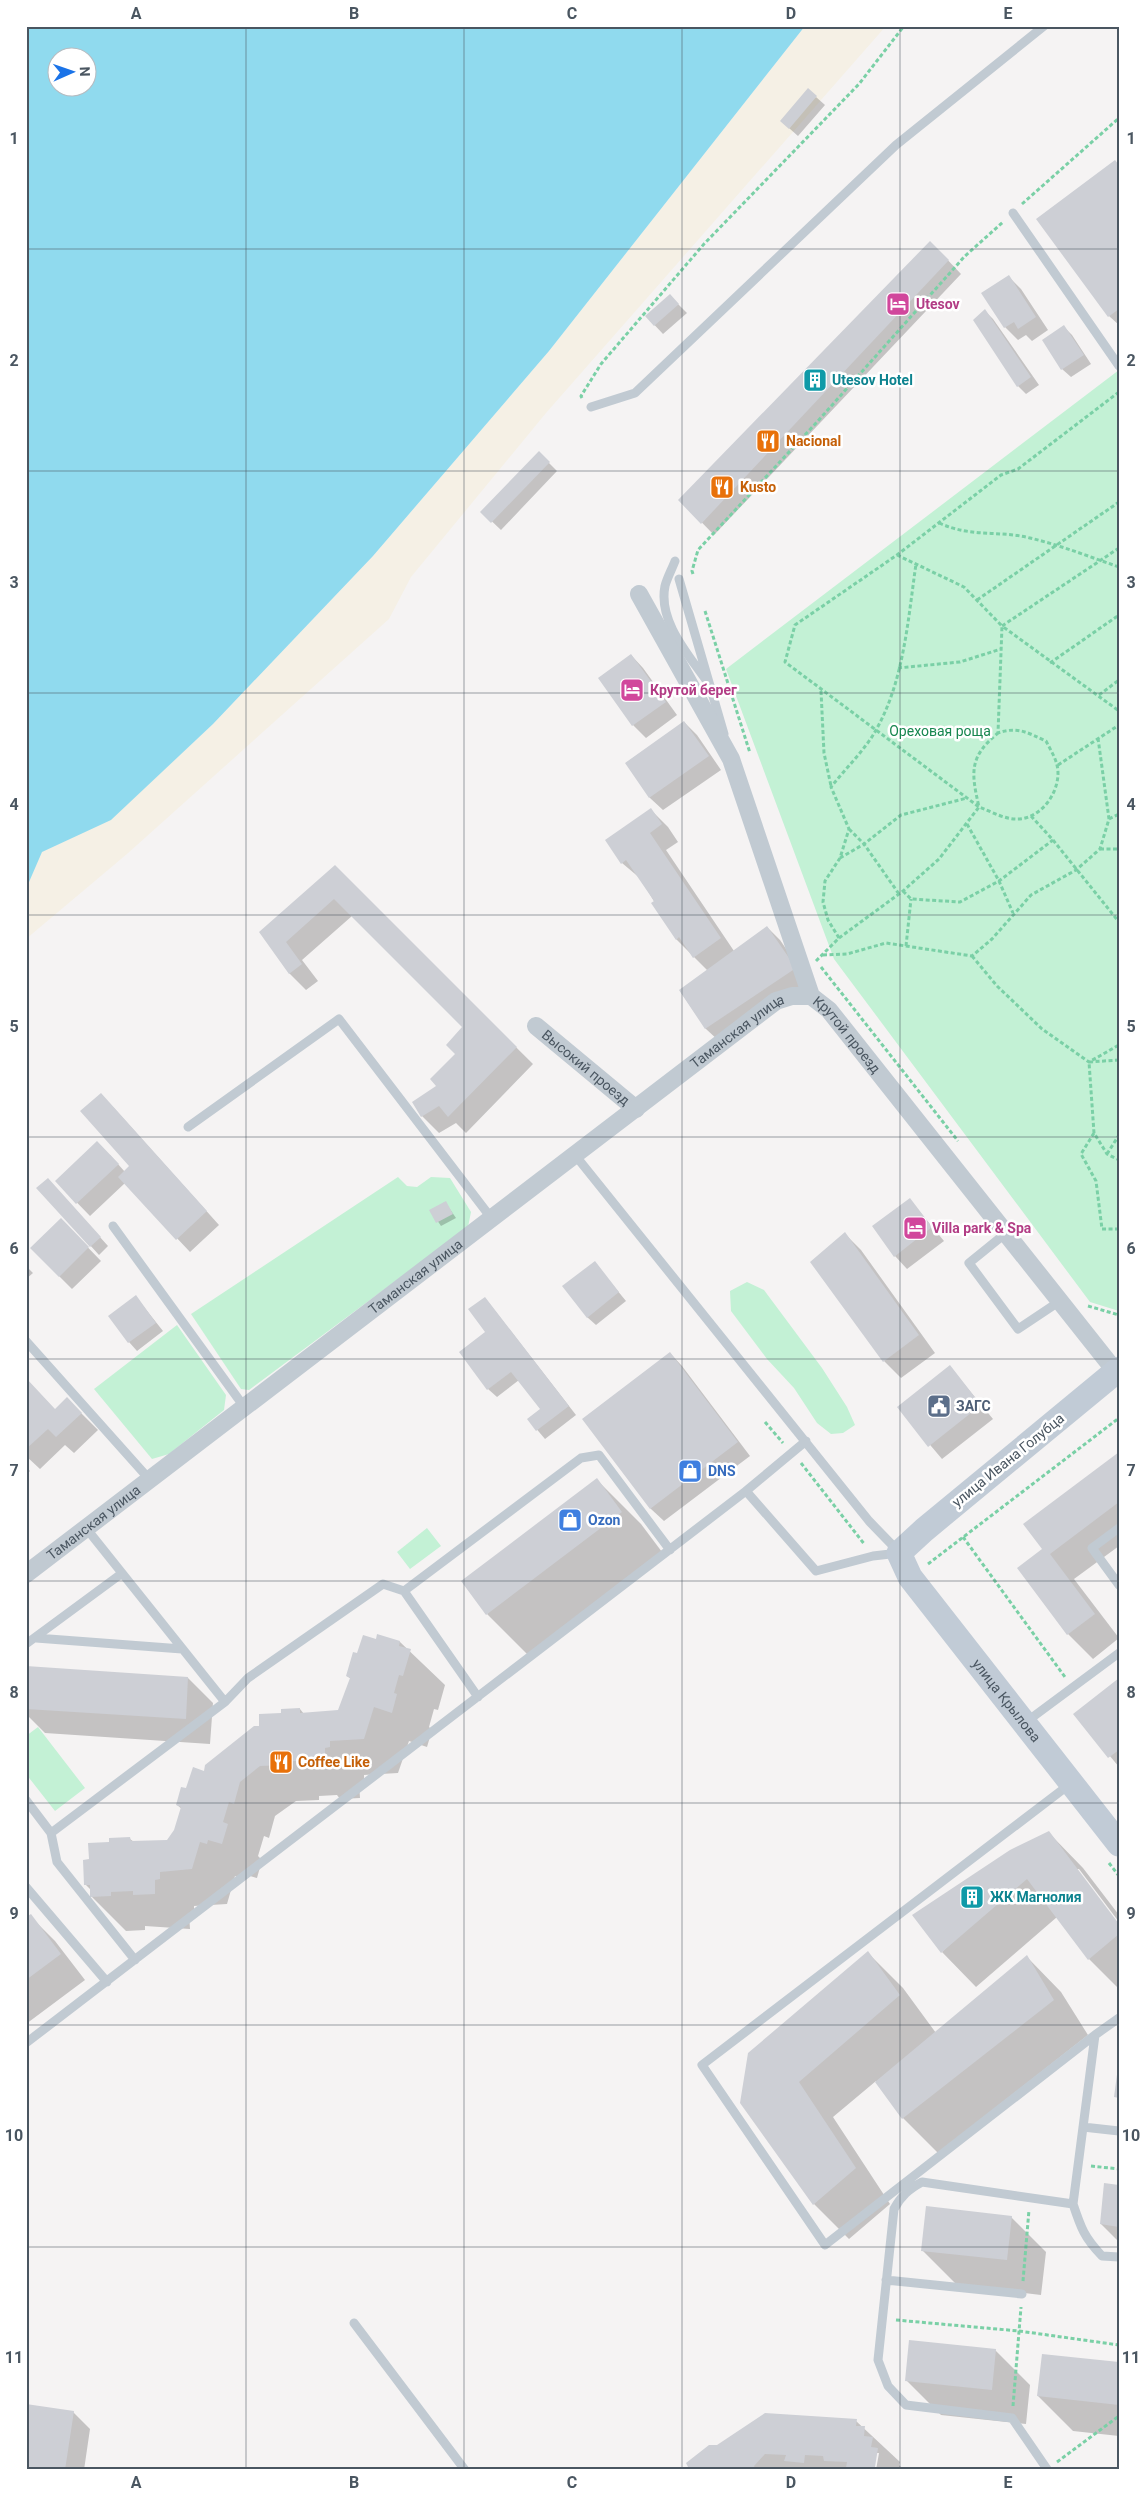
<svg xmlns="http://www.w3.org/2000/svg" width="1145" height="2496" font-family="Roboto,sans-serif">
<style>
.green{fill:#c3f1d5}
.sand{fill:#f5f0e5}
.water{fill:#90daee;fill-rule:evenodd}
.shadow{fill:#0003}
.building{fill:#cdcfd5}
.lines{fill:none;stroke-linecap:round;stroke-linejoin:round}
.path{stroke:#7ad0a6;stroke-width:3;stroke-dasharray:4 2.5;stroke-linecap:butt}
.lane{stroke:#c1cad2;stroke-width:9}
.street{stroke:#c1cad2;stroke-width:18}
.secondary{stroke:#c1cbd6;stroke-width:25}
.grid{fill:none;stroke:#4a5661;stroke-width:1;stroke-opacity:0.55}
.labels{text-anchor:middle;stroke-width:5;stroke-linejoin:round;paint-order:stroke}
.hotel-label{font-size:14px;font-weight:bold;fill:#b23c85;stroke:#fff;text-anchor:start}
.culture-label{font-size:14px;font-weight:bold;fill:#0d838f;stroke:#fff;text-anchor:start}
.food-label{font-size:14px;font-weight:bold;fill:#c56008;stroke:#fff;text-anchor:start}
.park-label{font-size:14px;fill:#17864f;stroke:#fff}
.street-label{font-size:14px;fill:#4a5661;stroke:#fff}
.service-label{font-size:14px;font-weight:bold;fill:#4e5e75;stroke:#fff;text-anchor:start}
.shop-label{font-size:14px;font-weight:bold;fill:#366cbe;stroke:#fff;text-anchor:start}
.neatline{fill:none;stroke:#4a5661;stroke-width:2}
.grid-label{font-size:16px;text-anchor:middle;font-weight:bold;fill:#4a5661}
</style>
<rect width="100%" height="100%" fill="#f5f3f3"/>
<!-- green -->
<path class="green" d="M1119,370v941l-29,-9 -256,-343 -108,-290z
M398,1177l9,9 10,1 14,-10 19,1 21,34 -3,15 -219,163 -8,-1 -50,-75z
M747,1282l17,8 58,78 25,39 8,18 -12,8 -12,1 -14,-11 -23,-35 -27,-29 -36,-48 -1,-20z
M177,1325l49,70 -2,15 -55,44 -17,5 -58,-70z
M427,1528l14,18 -31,23 -13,-17z
M38,1727l47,61 -30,23 -29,-37v-38z"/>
<!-- sand -->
<path class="sand" d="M805,26h81l-340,387 -135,164 -22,42 -262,235 -101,85v-50l15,-37 70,-33 102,-95 160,-168 176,-205z"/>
<!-- water -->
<path class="water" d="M26,26h779l-256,325 -176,205 -160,168 -102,96 -69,32 -16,37zM58,58h30v30h-30z"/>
<!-- shadow -->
<path class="shadow" d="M816,97l9,8 -27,31 -17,-15z
M1119,166v159l-10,-9z
M943,255l18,19 -247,261 -34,-35z
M1009,277l12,12 27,41 -16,11 -6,-6 -8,5 -13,-13z
M678,304l9,9 -24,21 -17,-18z
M985,311l8,8 46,66 -13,9 -8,-8z
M1064,327l8,8 19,29 -20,13 -9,-8z
M539,453l18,18 -56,59 -19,-18z
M631,655l12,13 34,47 -31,23 -13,-13 -34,-47z
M684,722l13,13 24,35 -58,40 -13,-12 -24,-35z
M651,810l17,17 10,15 -12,8 68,101 33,-24 13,13 28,41 -89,60 -13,-12 -26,-38 28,-20 -32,-32 -35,-60 -19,-16 -16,-23z
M334,867l199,197 -67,69 -10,-10 -17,10 -17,-17 35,-62 7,-27 -112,-111 -50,44 16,21 -12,9 -17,-17 -28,-40z
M113,1107l106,118 -29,27 -65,-69 -35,33 -34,-35 54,-26 15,17 6,-6z
M38,1188h18l52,58 -9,9z
M910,1200l34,41 -37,28 -12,-13z
M445,1202l11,16 -15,8 -10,-15z
M73,1232l28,29 -29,28 -13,-13z
M845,1234l16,16 74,103 -34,25 -17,-17z
M594,1262l32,39 -30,24 -9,-8z
M26,1266l7,7 -7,6z
M136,1297l27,34 -26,20 -8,-9z
M485,1298l91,117 -31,24 -17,-20 13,-10 -22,-29 -22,17 -9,-8z
M670,1353l12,13 68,90 -86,65 -13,-12 -68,-90z
M950,1367l43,52 -51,40 -44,-52z
M26,1379l29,31 12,-11 31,31 -24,23 -9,-8 -25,24 -14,-13z
M1119,1454v92l-45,33 45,59 -26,21 -25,-25 -24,-84z
M26,1467l4,4 -4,4z
M597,1480l44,44 24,32 -134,102 -44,-44z
M376,1640l24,2 45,43 -7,25 -4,-1 -5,18 3,3 -5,17 -18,-6 -11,32 -34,2v7h-5l1,16 -20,1 -3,-4 -18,1v4l-23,1 -21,15 -6,22 -5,-2 -6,20 4,4 -5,18 -14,-4 -2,4 -6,-2 -8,28 -33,2v8h-5l1,15 -45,-3v4l-19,1 -35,-35v-6l-6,-6 5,-23 20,-18 20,-4 4,3 34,-1 7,-11 7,-21 -5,-4 10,-15 18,-18 55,-45 22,-12 18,-6 4,5 35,-2 12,-33 -4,-3 11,-21z
M26,1667l162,11 25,25 -3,41 -165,-11 -19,-19z
M1119,1681v86l-44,-53z
M1049,1833l34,35 36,47v7l-40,-53h-3l43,57v63l-30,-30 -32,-42 -81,70 -34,-35z
M30,1916l25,25 30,39 -59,44v-105z
M868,1953l35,35 33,45 91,-76 34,35 27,43 -150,118 -35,-35 -27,-37 -43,36 57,87 -41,35 -35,-35 -72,-101z
M1119,2186v56l-18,-18z
M1011,2217l35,35 -5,43 -84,-10 -35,-35z
M995,2350l35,35 -4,39 -85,-9 -35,-35z
M1119,2364v72l-46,-5 -35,-35z
M73,2412l17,17 -6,41h-58z
M856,2421l44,41 -1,3 5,5h-28l3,-17h-3l-2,17h-186l29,-23z"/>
<!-- building -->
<path class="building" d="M808,88l9,8 -28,33 -9,-8z
M1115,160l4,5v144l-11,8 -72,-98z
M930,241l19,19 -248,264 -23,-24z
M1009,275l27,42 -18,12 -4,-7 -10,6 -23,-35z
M670,294l9,10 -25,22 -9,-10z
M985,309l46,68 -14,10 -44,-67z
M1064,325l20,30 -23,15 -19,-30z
M539,451l11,11 -59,61 -11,-11z
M631,654l35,48 -34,24 -34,-48z
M684,721l25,35 -60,42 -24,-35z
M651,808l11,16 -12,9 71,105 -28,20 -14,-21 -3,3 -25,-37 3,-2 -28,-41 -5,4 -16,-24z
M335,865l182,182 -69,70 -9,-11 -18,11 -9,-15 24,-16 -6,-7 25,-25 -9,-9 16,-18 -128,-128 -48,43 16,22 -13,10 -30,-42z
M767,926l29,42 -91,61 -26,-39z
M101,1093l106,118 -31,29 -58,-63 11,-11 -49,-55z
M97,1141l22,23 -43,40 -21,-23z
M48,1178l53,59 -11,10 -54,-59z
M910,1198l22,29 -38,30 -22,-31z
M446,1201l7,13 -17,9 -7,-13z
M61,1218l28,29 -30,30 -29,-29z
M845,1232l74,103 -36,27 -73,-100z
M595,1261l24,31 -32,26 -25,-32z
M136,1295l20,28 -28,20 -20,-27z
M485,1297l84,109 -33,25 -9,-12 13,-10 -29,-37 -24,18 -28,-38 26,-20 -17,-23z
M670,1352l68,90 -88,67 -68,-90z
M950,1365l31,40 -53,42 -31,-40z
M26,1378l29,31 12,-12 15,16 -26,24 -8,-8 -22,20z
M1119,1452v50l-69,52 45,60 -28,21 -50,-67 25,-19 -19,-25z
M597,1478l25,34 -136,103 -25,-34z
M377,1634l23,7 -1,5 12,3 -8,27 -4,-1 -5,18 3,1 -5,19 -18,-6 -10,32 -34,2v6l-5,1v16l-21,1v-4h-19v4l-25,1 -20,16 -6,22 -5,-2 -6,20 5,2 -6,20 -14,-4 -1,4 -7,-2 -8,27 -32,3v7l-5,1v14l-22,1v-4l-22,1v4l-21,1v-12h-6l-1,-25 6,-1 -1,-16 21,-1v-4l21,-1 1,4 36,-1 7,-10 7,-23 -5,-2 5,-18 5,1 7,-21 11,4 1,-6 49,-39h5v-12l22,-1v-4l19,-1v5l38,-3 12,-32 -4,-2 7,-24 4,1 6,-18 13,4z
M26,1666l162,11 -2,42 -160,-10z
M1119,1678v72l-11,8 -35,-44z
M1049,1831l70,93v10l-31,26 -61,-81 -86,74 -29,-38 98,-65z
M31,1914l30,40 -35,26v-63z
M868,1951l32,44 -101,87 57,86 -43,37 -73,-102 8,-50z
M1027,1955l27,45 -152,119 -27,-37z
M1118,2067h1v31l-5,-1z
M1104,2183l15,2v42l-19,-3z
M926,2206l86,10 -5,44 -86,-9z
M909,2340l87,9 -4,41 -87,-9z
M1042,2354l77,8v43l-82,-9z
M26,2404l48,7 -9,59h-39z
M765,2413l92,6 -1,7h9l-1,10 9,1 -2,10 7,1 -3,19 -5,3 -24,-2 1,-6 -23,-1 -1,-5 -18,-1 -1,8 -20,-2 2,-6 -21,-1 -11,12 2,4h-70l2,-3 -2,-4 23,-18h8z"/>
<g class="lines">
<!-- path -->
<path class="path" d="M1022,204l97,-86
M582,398l-1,-2 20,-32 103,-120 155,-160 45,-58
M939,523c34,15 59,7 91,15 30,7 60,19 89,29
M1119,548l-117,78 117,85
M897,555l67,32 38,39 -4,107c20,-7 30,0 48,8 5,10 12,20 12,32 0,25 -23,52 -50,45 -10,-2 -20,-8 -29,-11l-194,-145 10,-37 102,-70 104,-80 17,-6 101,-77
M693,574l-1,-3 6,-21 119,-128 148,-166 38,-34
M977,600l142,-98
M705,611l45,142
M1050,663l69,-48
M898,668l62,-6 41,-13
M821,691l3,62 7,33
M1099,695l20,-15
M1058,765l61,-40
M1031,816l22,24 66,82
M1109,819l10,-5
M967,824l32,57 14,32
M849,829l15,15 35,50
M1100,849h19
M840,858l24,-14 37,-29 66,-17
M903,891l8,8 49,3 39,-21 54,-41
M839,938l-11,-18 -5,-18 2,-21 15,-23 9,-29 -18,-42c14,-18 34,-37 45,-57 28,-49 32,-111 40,-166
M906,946l5,-47
M823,955l24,-1 39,-11 86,13 20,-17 39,-44 45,-25 24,-21 9,-30 -11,-81
M972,956l25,30 45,43 47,33 30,-17
M816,961l23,-23 64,-47 36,-32 40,-52c-8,-35 -10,-50 19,-74
M821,967l137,174
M1119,1060l-30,2 5,71 13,21 12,6
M1094,1133l-13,21 15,27 6,48h17
M1107,1154l12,-19
M1088,1306l31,9
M765,1422l18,21
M801,1463l64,82
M963,1537l102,140
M928,1564l191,-146
M1109,1863l10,13
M1091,2166l28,3
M1023,2281l6,-71
M896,2320l123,11 100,14
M1013,2406l8,-99
M1057,2462l62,-46"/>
<!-- lane -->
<path class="lane" d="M1013,213l106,153
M591,407l44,-14 261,-248 148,-119
M675,561c-3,8 -8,17 -10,25 -7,35 23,68 41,94
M679,579l45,155
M188,1127l151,-108 153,200
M575,1155l294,366 30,31
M113,1226l132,182
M1006,1233l-37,30 49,66 42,-28
M26,1341l124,139
M746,1491l60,-50
M1119,1528l-27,20 27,37
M404,1591l177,-133 18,-3 71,95
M36,1638l146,11
M26,1644l95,-70
M225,1702l23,-24 135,-94 21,7 74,106
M1026,1722l93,-69
M1070,1784l-368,281 123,180 270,-210
M26,1800l25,33 6,29 78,98
M51,1833l174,-131 -139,-174
M26,1887l81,95
M26,2043l720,-552 70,80 57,-15 26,-3
M1083,2127l36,4
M1073,2204c8,24 11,33 29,52l17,1
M886,2280l136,14
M354,2323l111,147
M1047,2469l-35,-51 -106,-13 -18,-19 -10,-26 16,-151c7,-13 15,-20 28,-27l151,22 22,-169 24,-17"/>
<!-- street -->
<g class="street">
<path id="s1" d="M639,594l92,165 80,237 18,14 287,362"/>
<path id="s2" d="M536,1026l100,83"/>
<path id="s3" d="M26,1574l750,-573 16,-5h19"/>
</g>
<!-- secondary -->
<path class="secondary" id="s4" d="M1119,1369l-195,161 -25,23 11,24 209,267"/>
</g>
<!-- grid -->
<path class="grid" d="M246,26v2444M464,26v2444M682,26v2444M900,26v2444M26,249h1093M26,471h1093M26,693h1093M26,915h1093M26,1137h1093M26,1359h1093M26,1581h1093M26,1803h1093M26,2025h1093M26,2247h1093"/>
<!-- icons -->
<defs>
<g id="hotel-square" transform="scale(1.25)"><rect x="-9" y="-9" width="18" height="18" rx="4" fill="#d1479c" stroke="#fff"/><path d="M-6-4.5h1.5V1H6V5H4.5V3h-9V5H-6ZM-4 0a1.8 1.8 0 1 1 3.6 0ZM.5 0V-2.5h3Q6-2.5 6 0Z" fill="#fff"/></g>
<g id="building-square" transform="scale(1.25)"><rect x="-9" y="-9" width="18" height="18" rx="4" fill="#0f9aa8" stroke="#fff"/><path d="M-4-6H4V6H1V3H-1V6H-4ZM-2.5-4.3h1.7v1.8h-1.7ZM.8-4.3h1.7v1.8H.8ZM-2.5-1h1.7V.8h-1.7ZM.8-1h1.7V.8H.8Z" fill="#fff"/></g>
<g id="restaurant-square" transform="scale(1.25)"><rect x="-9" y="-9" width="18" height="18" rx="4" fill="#e8710a" stroke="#fff"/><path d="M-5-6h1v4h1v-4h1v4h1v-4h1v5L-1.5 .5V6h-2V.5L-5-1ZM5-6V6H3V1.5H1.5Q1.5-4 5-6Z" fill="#fff"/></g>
<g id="civic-square" transform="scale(1.25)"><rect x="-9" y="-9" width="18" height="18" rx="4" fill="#5c6f8a" stroke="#fff"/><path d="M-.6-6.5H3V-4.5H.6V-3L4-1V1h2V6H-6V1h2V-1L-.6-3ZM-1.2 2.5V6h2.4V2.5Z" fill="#fff"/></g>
<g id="shop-square" transform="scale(1.25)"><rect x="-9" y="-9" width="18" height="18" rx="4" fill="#3f7fe0" stroke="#fff"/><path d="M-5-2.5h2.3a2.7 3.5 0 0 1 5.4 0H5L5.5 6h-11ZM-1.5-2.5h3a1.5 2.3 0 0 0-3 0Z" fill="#fff"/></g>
</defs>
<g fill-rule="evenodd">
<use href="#hotel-square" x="898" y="304"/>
<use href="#building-square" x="815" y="380"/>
<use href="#restaurant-square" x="768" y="441"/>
<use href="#restaurant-square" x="722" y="487"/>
<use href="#hotel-square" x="632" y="690"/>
<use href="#hotel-square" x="915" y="1228"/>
<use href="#civic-square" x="939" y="1406"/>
<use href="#shop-square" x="690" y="1471"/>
<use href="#shop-square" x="570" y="1520"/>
<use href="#restaurant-square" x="281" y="1762"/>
<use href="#building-square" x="972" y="1897"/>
</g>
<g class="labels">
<!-- hotel labels -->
<g class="hotel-label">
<text x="916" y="309">Utesov</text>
<text x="650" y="695">Крутой берег</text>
<text x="932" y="1233">Villa park &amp; Spa</text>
</g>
<!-- culture labels -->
<g class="culture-label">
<text x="832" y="385">Utesov Hotel</text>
<text x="990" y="1902">ЖК Магнолия</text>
</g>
<!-- food labels -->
<g class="food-label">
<text x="786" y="446">Nacional</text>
<text x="740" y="492">Kusto</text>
<text x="298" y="1767">Coffee Like</text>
</g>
<!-- park labels -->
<g class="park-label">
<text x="940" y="736">Ореховая роща</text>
</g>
<!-- street labels -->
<g class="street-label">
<text dy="5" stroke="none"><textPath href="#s3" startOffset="895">Таманская улица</textPath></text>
<text dy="5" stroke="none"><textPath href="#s1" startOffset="492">Крутой проезд</textPath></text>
<text dy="5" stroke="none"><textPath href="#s2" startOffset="65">Высокий проезд</textPath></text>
<text dy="5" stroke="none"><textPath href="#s3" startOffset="490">Таманская улица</textPath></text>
<text transform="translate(1008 1460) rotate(-39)" y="5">улица Ивана Голубца</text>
<text dy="5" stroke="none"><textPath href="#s3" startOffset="85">Таманская улица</textPath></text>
<text dy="5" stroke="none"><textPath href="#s4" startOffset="470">улица Крылова</textPath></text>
</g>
<!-- service labels -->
<g class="service-label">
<text x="956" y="1411">ЗАГС</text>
</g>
<!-- shop labels -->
<g class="shop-label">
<text x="708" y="1476">DNS</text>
<text x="588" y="1525">Ozon</text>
</g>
</g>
<!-- border -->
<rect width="1145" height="2496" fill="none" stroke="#ffffff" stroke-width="55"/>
<!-- north arrow -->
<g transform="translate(72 72) rotate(88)"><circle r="24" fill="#ffffff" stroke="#b7bbc0"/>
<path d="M0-4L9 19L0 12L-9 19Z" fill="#1a73e8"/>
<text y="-8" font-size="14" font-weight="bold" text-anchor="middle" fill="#4a5661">N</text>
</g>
<rect x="28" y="28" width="1090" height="2440" class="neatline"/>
<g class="grid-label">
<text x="136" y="19">A</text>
<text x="354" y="19">B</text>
<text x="572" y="19">C</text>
<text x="791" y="19">D</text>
<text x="1008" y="19">E</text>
<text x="14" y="144">1</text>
<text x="1131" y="144">1</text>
<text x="14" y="366">2</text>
<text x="1131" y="366">2</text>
<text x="14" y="588">3</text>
<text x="1131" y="588">3</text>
<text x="14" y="810">4</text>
<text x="1131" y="810">4</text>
<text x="14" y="1032">5</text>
<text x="1131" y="1032">5</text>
<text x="14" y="1254">6</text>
<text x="1131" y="1254">6</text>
<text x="14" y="1476">7</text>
<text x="1131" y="1476">7</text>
<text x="14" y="1698">8</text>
<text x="1131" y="1698">8</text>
<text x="14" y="1919">9</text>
<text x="1131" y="1919">9</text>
<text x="14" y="2141">10</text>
<text x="1131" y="2141">10</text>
<text x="14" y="2363">11</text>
<text x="1131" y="2363">11</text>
<text x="136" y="2488">A</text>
<text x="354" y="2488">B</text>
<text x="572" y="2488">C</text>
<text x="791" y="2488">D</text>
<text x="1008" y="2488">E</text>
</g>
</svg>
